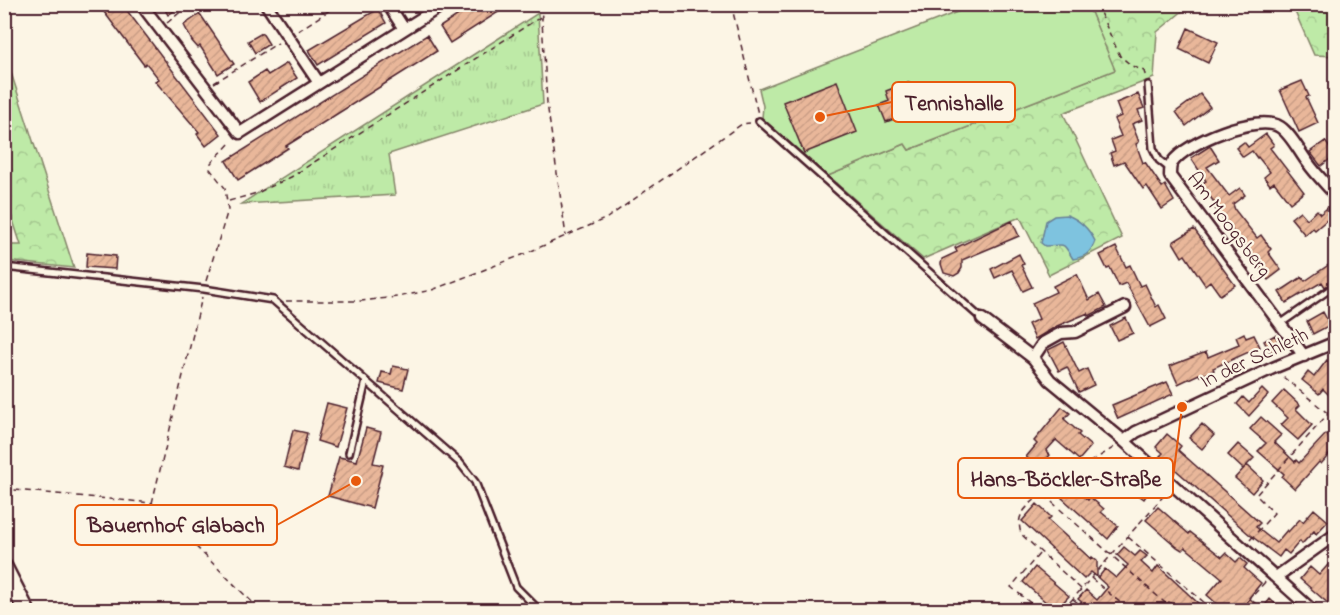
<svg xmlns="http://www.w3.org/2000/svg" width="1340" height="615" font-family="'Indie Flower',sans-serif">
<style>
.grass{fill:url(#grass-tufts);stroke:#848469;stroke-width:1.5}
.forest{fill:url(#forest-crowns);stroke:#848469;stroke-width:1.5}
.pitch{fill:#beeaa7;stroke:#848469;stroke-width:1.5}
.water{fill:#7ec3df;stroke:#698197;stroke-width:1.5}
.building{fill:url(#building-hatch);stroke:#4a1f2b;stroke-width:1.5}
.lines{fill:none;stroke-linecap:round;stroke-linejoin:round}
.lane-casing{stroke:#4a1f2b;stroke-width:10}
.street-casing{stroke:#4a1f2b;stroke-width:15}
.secondary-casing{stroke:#4a1f2b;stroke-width:20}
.path{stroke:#4a1f2b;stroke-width:1.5;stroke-dasharray:6 4.5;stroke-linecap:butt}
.lane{stroke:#fcf5e5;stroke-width:5}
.street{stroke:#fcf5e5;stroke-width:10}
.secondary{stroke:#fcf5e5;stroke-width:15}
.labels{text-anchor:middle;stroke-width:4.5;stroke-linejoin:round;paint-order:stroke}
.street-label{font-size:21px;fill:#4a1f2b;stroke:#fcf5e5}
.leader{fill:none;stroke:#e8590c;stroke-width:2}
.callout-dot{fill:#e8590c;stroke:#fcf5e5;stroke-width:2}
.callout{fill:#fcf5e5;stroke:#e8590c;stroke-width:2}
.callout-label{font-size:22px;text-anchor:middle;font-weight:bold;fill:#4a1f2b}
</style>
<defs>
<pattern id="grass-tufts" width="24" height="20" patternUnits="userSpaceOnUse" patternTransform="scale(1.5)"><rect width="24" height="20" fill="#beeaa7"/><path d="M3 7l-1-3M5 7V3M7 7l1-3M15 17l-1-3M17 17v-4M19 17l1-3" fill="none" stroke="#a5c890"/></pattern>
<pattern id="forest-crowns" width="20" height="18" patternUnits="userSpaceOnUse" patternTransform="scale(1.5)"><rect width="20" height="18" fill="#beeaa7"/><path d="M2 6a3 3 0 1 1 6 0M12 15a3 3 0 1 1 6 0" fill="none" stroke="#a5c890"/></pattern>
<pattern id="building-hatch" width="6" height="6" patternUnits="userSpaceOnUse" patternTransform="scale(1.5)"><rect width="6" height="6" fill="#e9b79a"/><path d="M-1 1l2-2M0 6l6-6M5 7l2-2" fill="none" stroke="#c99d85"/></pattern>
</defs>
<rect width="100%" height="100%" fill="#fcf5e5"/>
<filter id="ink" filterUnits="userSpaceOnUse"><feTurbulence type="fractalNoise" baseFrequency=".0167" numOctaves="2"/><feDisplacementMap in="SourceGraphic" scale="12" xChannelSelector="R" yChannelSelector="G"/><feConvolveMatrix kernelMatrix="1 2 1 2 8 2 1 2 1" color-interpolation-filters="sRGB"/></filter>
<g filter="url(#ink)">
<!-- grass -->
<path class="grass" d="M538,13l5,91 -154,50 6,41 -154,9z"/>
<!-- forest -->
<path class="forest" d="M1088,5h102l-33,27 -3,46 -91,35 59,125 -73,37 -29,-58 -97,42 -95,-83 77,-32 4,6 205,-80z
M1292,5h43v51l-21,-1z
M5,54l69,214 -69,-7v-16h16l-16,-49z"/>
<!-- pitch -->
<path class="pitch" d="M975,5h113l27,65 -206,80 -4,-6 -77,32 -66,-58 1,-12 -4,-17z"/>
<!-- water -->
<path class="water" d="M1067,215c13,5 22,14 28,26 -4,12 -10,16 -22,18 -12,-20 -8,-13 -28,-13l-4,-3 5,-22 8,-5z"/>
<!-- building -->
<path class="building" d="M98,4h24l99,130 -15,12 -9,-12 2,-2 -44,-51 4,-2 -13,-16 -2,2z
M162,4h22l-16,11z
M475,4h36l-61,39 -10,-16z
M378,9l8,14 -68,42 -9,-15z
M200,14l34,50 -16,10 -18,-28 -2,2 -6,-7 -8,-16z
M1188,28l30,14 -10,21 -29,-14z
M262,33l7,11 -14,9 -7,-12z
M427,35l10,16 -151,95 2,2 -50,32 -12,-19z
M287,63l10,15 -37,24 -12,-20 17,-11 3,4z
M837,81l20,51 -53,21 -21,-51z
M1302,81l7,15 -3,1 12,26 -19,9 -19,-42z
M909,82l11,27 -34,13 -7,-17 10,-4 -3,-10z
M1138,94l6,14 -6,2 4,10 -10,4 7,18 -3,2 7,19 2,-1 17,25 3,-2 9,16 -12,8 -15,-23 -4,3 -19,-28 -10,4 -4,-12 5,-2 -4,-11 10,-4 -7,-17 7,-3 -5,-13z
M1200,94l10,13 -24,19 -10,-14z
M1266,134l8,11 -4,3 34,44 -14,11 -16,-21 -4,3 -6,-8 6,-5 -12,-15 -1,1 -5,-7 -9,6 -7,-9 8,-6 4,5z
M1325,141l10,14 -14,11 -11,-14z
M1210,146l9,14 -12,7 22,29 11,-8 5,7 -12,9 2,6 22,28 4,-3 10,14 -3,3 13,18 -13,10 -9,-12 2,-1 -47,-60 2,-2 -15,-21 5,-3 -15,-23z
M1331,205l4,8 -20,17 -2,-2 -8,7 -14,-17 9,-7 7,8 10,-9 3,4z
M1012,221l7,15 -57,24v8l-3,5 -5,3 -10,-3 -3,-9 1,-5 15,-7 -2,-4z
M1194,229l41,56 -15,10 -10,-14 -5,4 -20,-30 -3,2 -9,-15z
M1116,247l10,20 4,-2 10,21 5,-2 11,23 3,-2 7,14 -16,8 -24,-44 -7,3 -9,-18 -3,1 -7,-14z
M87,253l29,3 -1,13 -29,-2z
M1019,254l5,10 -3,1 11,22 -9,4 -11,-21 -17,8 -4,-9z
M1330,264l2,3 3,-2v15l-10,7 -3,-5 -36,21 -7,-11 23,-15 3,4z
M1077,274l12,26 10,-6 7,13 -17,9 -1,-3 -31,13 -22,13 -7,-15 11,-5 -7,-16 24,-11 -3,-6z
M1323,312l7,13 -17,9 -6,-13z
M1126,318l7,15 -16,7 -7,-14z
M1244,333l2,5 8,-3 6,12 -47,21 1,2 -14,6 -1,-2 -21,10 -8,-18 36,-14 2,5 31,-13 -3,-7z
M1275,335l6,12 -11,5 -6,-11z
M1064,342l15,31 8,-4 7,16 -15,7 -12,-25 -8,4 -11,-21z
M1327,360l8,8v6l-3,5 3,4v18l-12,-12 -4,5 -17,-14 6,-8 6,5z
M393,366l15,3 -5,20 -24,-6 3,-11 9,2z
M1167,382l6,12 -55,25 -6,-14z
M1262,389l6,6 -19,21 -12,-12 6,-7 6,6z
M1284,390l16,15 -4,4 16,16 -14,15 -17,-15 7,-7 -16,-15z
M327,403l20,5 -11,39 -19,-6z
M1062,407l8,6 -6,6 16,14 -2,2 13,11 -12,14 -23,-20 -10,11 4,4 -11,13 7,6 -5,6 3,3 -12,14 -9,-8 3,-4 -3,-3 9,-10 -6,-4 5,-7 -5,-4 11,-13 -3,-3z
M1261,417l20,18 -7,7 21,20 1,-2 3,3 27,-29 9,10v4l-14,16 -2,-2 -24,27 -13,-12 2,-3 -26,-23 8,-8 -16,-14z
M1202,424l12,11 -12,14 -13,-11z
M366,428l15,4 -8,31 10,2 -11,43 -44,-12 11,-39 18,4z
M293,430l14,3 -9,38 -14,-4z
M1167,434l14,12 -3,4 82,73 -4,4 20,16 11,-13 1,2 12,-13 3,3 11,-13 14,12 -12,13 -2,-3 -12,13 -2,-3 -11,13 -5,-4 -5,7 -29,-22 -90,-79 3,-3 -7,-6z
M1238,444l16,14 -11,11 -15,-14z
M1124,461l14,9 -2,2 18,12 -10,15 -18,-13 -5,7 -13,-9z
M1247,465l16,15 -11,13 -17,-15z
M1072,486l16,14 2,-3 14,12 -3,3 17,14 -10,13 -46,-41z
M1037,504l14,13 -3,3 43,39 1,-2 5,4v16l-6,-5 -7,7 -62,-58z
M1158,507l31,27 1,-2 32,25 4,-4 10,9 4,-4 7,6 -3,4 17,15 -12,15 13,11 8,-10 12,11h-58l-17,-15 15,-17 -37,-31 -3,3 -5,-3 -31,-27z
M1124,547l11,9 5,-5 7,5 -6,6 12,11 5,-7 40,37 -6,7h-14l-9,-8 -8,8h-70l-13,-11 8,-9 11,10 11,-13 -10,-9 7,-9 11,9 12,-13 -11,-10z
M1335,557v45l-4,4 -31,-27 10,-12 9,8z
M1035,567l34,29 -12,13 -7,-7 -2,2 -25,-22z"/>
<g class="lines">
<!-- lane casing -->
<g class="lane-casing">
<path id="lane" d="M1148,85l5,63 6,12 10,8
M759,121l223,198
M4,267l200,22 69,11 187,163 15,19 41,105 23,23
M1280,324l56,-39
M349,453l17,-72"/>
</g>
<!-- street casing -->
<g class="street-casing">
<path id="street" d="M141,4l99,129 204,-129
M266,4l53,79
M388,4l16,25
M982,319l51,39 17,22 74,61 188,169
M1304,356l-134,-180c0,-4 0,-10 2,-13 14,-21 87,-50 108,-36 11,7 20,26 28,36 7,10 16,19 24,28l4,2
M1033,358l10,-15 18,-10 14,-1 50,-25
M1124,441l12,-9 137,-64 63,-26
M1276,577l60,-43"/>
</g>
<!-- secondary casing -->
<g class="secondary-casing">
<path id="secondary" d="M4,567l22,43"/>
</g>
<!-- path -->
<path class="path" d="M541,4l6,99 19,133
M731,4l27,110
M1096,4l24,52 12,10 12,5 2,7
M167,23l23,-19
M298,31l41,-27
M214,83l64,-40
M229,201l28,-8 34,-16 251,-161
M206,281l22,-71 -3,-22 -15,-19 1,-6 21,-22
M286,301h75l36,-4 35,-7 90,-35 85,-37 135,-94 8,-1
M1283,377l53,43
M4,489l148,14 108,107
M1044,495l129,115
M152,503l50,-206
M1128,537l85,73
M1250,540l24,-27 -18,-18 72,-81
M1091,578l38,32
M1081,589l-60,-55c-2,-8 -3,-15 2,-22 15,-21 70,-51 93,-66
M1073,599l13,11
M1039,610l-28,-23 29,-34
M1063,610l103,-117
M1195,610l7,-8
M1240,610l26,-29"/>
<!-- lane -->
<use href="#lane" class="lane"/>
<!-- street -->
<use href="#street" class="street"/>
<!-- secondary -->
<use href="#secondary" class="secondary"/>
</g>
</g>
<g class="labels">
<!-- street labels -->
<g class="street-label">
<text transform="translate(1230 224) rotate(53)" y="7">Am Moogsberg</text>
<text transform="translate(1254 357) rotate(-25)" y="7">In der Schleth</text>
</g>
</g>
<!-- callouts -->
<path class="leader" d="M820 117L892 102M1182 407L1173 478M356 481L277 525"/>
<g class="callout-dot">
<circle cx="820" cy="117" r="6"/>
<circle cx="1182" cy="407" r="6"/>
<circle cx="356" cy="481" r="6"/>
</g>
<g class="callout">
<rect x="892" y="82" width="123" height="40" rx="6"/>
<rect x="958" y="458" width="215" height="40" rx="6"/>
<rect x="75" y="505" width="202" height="40" rx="6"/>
</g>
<g class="callout-label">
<text x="954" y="110">Tennishalle</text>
<text x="1066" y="486">Hans-Böckler-Straße</text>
<text x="176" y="532">Bauernhof Glabach</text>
</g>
<!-- margin -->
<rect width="1340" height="615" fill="none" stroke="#fcf5e5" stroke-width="24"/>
<rect x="12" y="12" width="1316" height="591" fill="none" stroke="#4a1f2b" stroke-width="2" filter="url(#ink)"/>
</svg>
